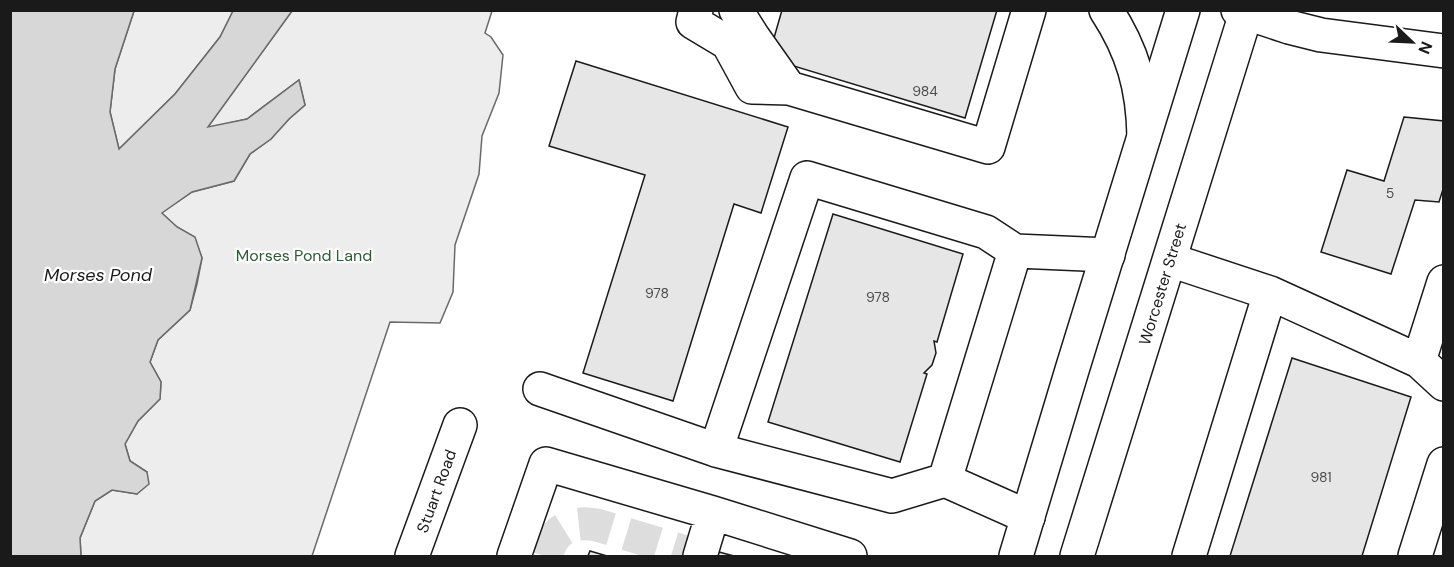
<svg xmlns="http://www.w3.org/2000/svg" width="1454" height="567" font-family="'DM Sans',sans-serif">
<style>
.built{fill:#ededed;stroke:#6a6a6a;stroke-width:1.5}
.water{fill:#d7d7d7;stroke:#6a6a6a;stroke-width:1.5}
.building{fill:#e6e6e6;stroke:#1a1a1a;stroke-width:1.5}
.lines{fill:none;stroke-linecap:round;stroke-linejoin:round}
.minor-tunnel{stroke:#ddd;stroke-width:33;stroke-dasharray:33 16;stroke-linecap:butt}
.minor-casing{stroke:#1a1a1a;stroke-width:36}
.highway-casing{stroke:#1a1a1a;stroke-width:36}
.minor{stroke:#fff;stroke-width:33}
.highway{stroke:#fff;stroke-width:33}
.labels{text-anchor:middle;stroke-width:4.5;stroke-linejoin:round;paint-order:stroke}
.number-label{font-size:14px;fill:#4d4d4d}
.park-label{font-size:16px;fill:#2b5a34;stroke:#fff}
.street-label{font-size:16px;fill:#1a1a1a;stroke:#fff}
.water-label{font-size:18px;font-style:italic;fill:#1a1a1a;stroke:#fff}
</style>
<rect width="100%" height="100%" fill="#fff"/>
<!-- built -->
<path class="built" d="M134,11h99l-13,26 -45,57 -56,55 -9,-37 5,-43z
M292,11h200l-7,22 6,4 12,18 -4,38 -17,43 -3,38 -24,71 -2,47 -13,31 -50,-1 -78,234h-231l-1,-18 15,-37 17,-11 25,4 10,-22 -17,-11 -5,-17 13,-23 22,-22 1,-17 -11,-20 8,-22 32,-30 7,-26 5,-26 -8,-21 -17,-10 -16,-14 31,-21 42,-11 16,-27 21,-15 18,-20 16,-14 -6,-25 -52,39 -40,9z"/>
<!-- water -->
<path class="water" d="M10,11h124l-19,58 -5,43 9,37 56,-55 45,-57 13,-26h59l-84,116 39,-8 52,-39 6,25 -16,14 -18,20 -21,15 -16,27 -42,11 -30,21 15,14 18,10 7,21 -12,52 -32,30 -8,22 11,20 -1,17 -22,22 -13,23 5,17 17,11 2,12 -12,10 -25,-4 -17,11 -15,37 1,18h-70z"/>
<!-- building -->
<path class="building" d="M782,10h215l-32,108 -178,-54 -13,-26z
M576,61l212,66 -27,86 -27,-9 -61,197 -90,-28 62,-198 -96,-29z
M1404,117l40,4v65l-5,16 -24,-2 -24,74 -70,-22 26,-82 37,11z
M833,214l130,40 -26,88 -3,-1 2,12 -4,12 -8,8 3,1 -27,88 -132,-40z
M1292,358l119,39 -49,159h-132z
M590,551l17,5h-19z
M719,552l15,4h-17z"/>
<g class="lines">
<!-- minor-tunnel -->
<path class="minor-tunnel" d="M546,556c7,-26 24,-36 51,-31l102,31"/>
<!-- minor casing -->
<g class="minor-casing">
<path id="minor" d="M696,10l-3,12 35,21 24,44 37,1 199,59 41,-137
M736,10l17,27 36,51
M1106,10c27,41 37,78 38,126
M1238,10l51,17 32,8 123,16
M1170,260l100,33 149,68 25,23
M1419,361l25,-79
M540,389l176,61 176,46 53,-16 83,37
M716,450l91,-272 179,54 29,19 93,4
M945,480l70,-229
M412,556l48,-131
M514,556l32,-92 167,49 137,43
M700,556l13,-43
M1189,556l81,-263
M1415,556l29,-92"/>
</g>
<!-- highway casing -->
<g class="highway-casing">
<path id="highway" d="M1016,556l56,-186 111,-360
M1077,556l170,-546"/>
</g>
<!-- minor -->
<use href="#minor" class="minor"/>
<!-- highway -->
<use href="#highway" class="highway"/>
</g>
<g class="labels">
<!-- number labels -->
<g class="number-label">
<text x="925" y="96">984</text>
<text x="1390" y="198">5</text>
<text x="657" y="298">978</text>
<text x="878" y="302">978</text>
<text x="1321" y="482">981</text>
</g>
<!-- park labels -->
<g class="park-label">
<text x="304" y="261">Morses Pond Land</text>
</g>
<!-- street labels -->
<g class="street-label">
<text transform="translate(1162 284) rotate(-73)" y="6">Worcester Street</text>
<text transform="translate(436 491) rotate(-70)" y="6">Stuart Road</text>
</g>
<!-- water labels -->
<g class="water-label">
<text x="98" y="281">Morses Pond</text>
</g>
</g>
<!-- border -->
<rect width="1454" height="567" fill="none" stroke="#1a1a1a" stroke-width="24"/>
<!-- north arrow -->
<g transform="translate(1412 42) rotate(113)" stroke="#ffffff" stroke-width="4.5" paint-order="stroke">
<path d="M0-4.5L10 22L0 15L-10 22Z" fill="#1a1a1a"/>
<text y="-9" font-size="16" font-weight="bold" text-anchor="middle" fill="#1a1a1a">N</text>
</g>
</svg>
